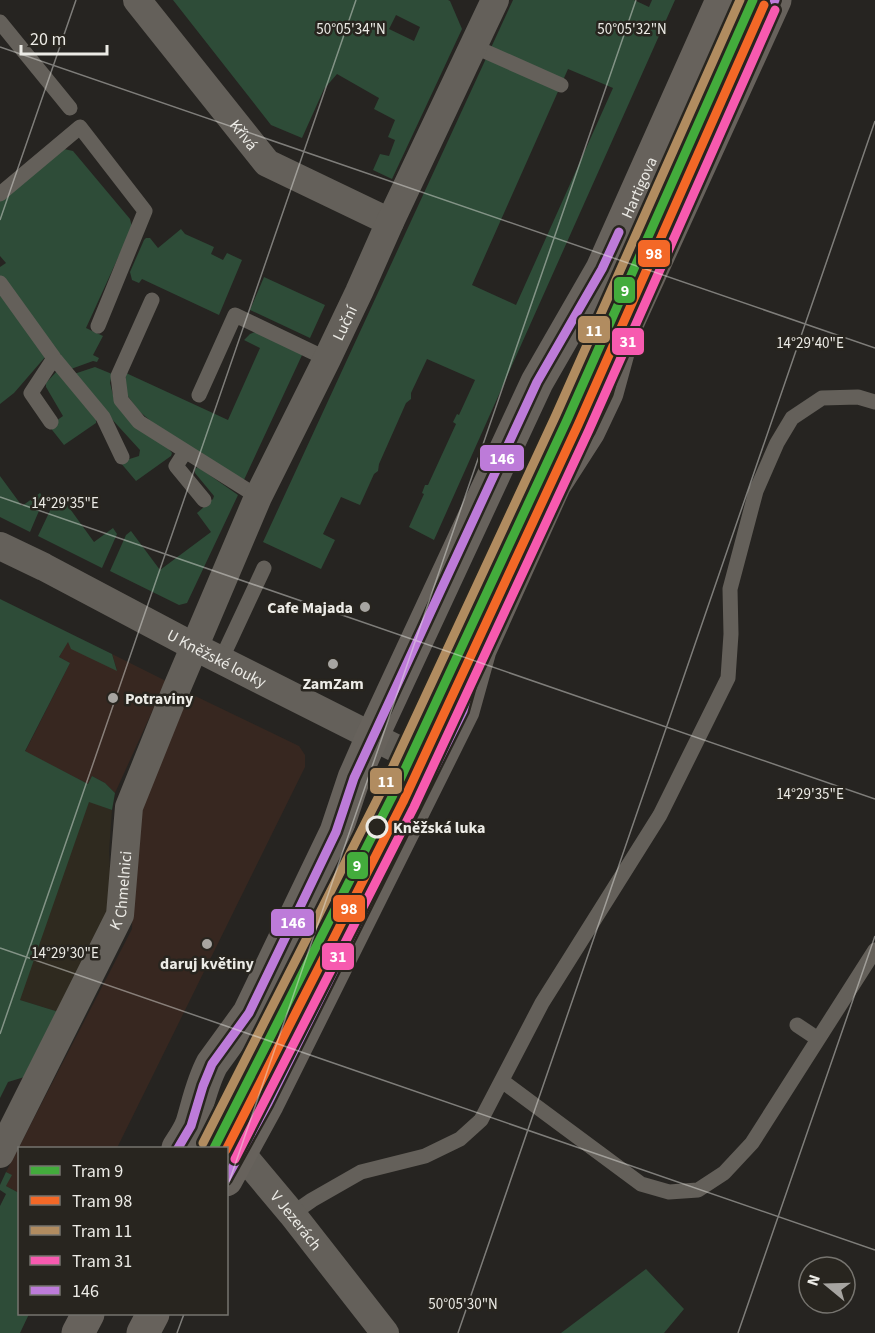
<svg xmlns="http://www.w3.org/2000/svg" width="875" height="1333" font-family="'Source Sans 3',sans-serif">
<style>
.commercial{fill:#372720}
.built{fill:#2f2a1f}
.green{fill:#2e4c38;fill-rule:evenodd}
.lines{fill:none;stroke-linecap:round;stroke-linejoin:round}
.lane{stroke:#64605a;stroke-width:15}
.street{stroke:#64605a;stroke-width:28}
.secondary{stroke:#67625c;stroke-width:33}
.bus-1-casing{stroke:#28251f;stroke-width:14}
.bus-1{stroke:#bd7bd9;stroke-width:9}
.tram-1-casing{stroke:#28251f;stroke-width:14}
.tram-2-casing{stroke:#28251f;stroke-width:14}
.tram-3-casing{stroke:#28251f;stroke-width:14}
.tram-4-casing{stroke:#28251f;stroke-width:14}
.tram-1{stroke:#43ac3c;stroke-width:9}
.tram-2{stroke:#f36827;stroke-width:9}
.tram-3{stroke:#b18c60;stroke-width:9}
.tram-4{stroke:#f75aaf;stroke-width:9}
.ticks{fill:none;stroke:#ecebe6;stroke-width:1.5;stroke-opacity:0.45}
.poi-dot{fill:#a7a5a1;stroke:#28251f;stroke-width:2}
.stop-dot{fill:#28251f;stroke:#ecebe6;stroke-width:3}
.labels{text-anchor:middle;stroke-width:5;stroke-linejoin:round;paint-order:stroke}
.street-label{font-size:16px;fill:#ecebe6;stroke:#28251f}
.poi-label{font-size:16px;font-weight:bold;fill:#ecebe6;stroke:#28251f}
.stop-label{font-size:16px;font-weight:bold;fill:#ecebe6;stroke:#28251f;text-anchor:start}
.ticks-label{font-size:15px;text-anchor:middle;fill:#ecebe6;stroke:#28251f;stroke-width:5;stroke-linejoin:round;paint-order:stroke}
.line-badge{stroke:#28251f;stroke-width:2}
.badge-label{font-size:16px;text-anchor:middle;font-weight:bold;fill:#fff}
</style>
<rect width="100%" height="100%" fill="#262421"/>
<!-- commercial -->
<path class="commercial" d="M68,641l49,29 -5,-16 54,27 -51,112 -10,-10 -13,-7 -4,8 -63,-32 45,-89 -11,-6z
M189,693l110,53 6,9v12l-188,381h-97l-1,45 -13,-7 5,-11 -5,-3 126,-243 2,-110z"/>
<!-- built -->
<path class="built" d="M89,801l23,9 -3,42 2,38 -3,28 -46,95 -46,-14z"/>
<!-- green -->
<path class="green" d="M173,0h275l2,1 12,28 -70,150 -19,-9 7,-16 9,2 6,-16 -7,-3 7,-17 -21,-11 5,-11 -42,-24 -13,15 -22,49 -31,-13zM396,15l24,12 -6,14 -25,-12z
M513,0h121l15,7 3,-7h23l-241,540 -25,-13 15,-33 -2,-1 3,-8h3l28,-61 -3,-2 4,-8 2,1 16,-35 -48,-21 -16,34v6l-5,4 -27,61 -1,7 -4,3 -14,31 -19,-8 -18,37 12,6 -14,29 -58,-27zM568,69l45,19 -97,217 -44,-20z
M64,149l9,2 57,68 2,8 -46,101 17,8 -10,19 6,3 -2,4 -4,-1 -22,8 -71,-93v-9l6,-4 -6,-7v-55z
M181,229l4,5 29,13 -3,7 12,6 4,-7 15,7 -23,55 -77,-36 -3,4 -7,-3 -2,-8 14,-32 2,-2h4l8,10z
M264,277l61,28 -15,33 -60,-28z
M0,295l46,61 -32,37 -14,11z
M257,331l46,22 -60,129 -90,-59 -14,-12 -12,-16 -3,-7 2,-15 102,47 32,-72 -16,-8 6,-6z
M95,367l17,7 -2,9 4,16 53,48 5,6 -1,3 -35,25 -16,-19 19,-6 1,-6 -31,-34 -35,-42z
M58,370l38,48v5l-32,22 -15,-19 14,-10 -17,-29v-4z
M198,467l40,28 -51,108 -8,2 -69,-34 16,-36 5,-4 29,39 51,-38 -14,-19 16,-14 1,-3 -19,-23v-4z
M0,476l22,30 18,-13 4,6 -14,33 -30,-15z
M60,495l34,47 19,-14 4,6 -15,34 -64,-32 18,-38z
M0,599l112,55 5,17 -46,-22 -3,-7 -9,15 11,6 -45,88 63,33 4,-8 13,7 10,10 -3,17 -23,-8 -69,198 42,13 -31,62 -23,7 -8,16z
M6,1172l6,3 -6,11 13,7 1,121h9l-9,19h-20v-127l6,-12 -6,-4v-5z
M646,1269l38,40 -20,24h-103z"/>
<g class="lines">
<!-- lane -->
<path class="lane" d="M0,22l70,86
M473,46l88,39
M0,194l80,-67 65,84 -47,115
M0,283l54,75 49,59 19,40
M152,300l-34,76 3,24 18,22 119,75
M199,395l36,-80 92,44
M51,422l-20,-29 23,-35
M185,452l-9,14 28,34
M221,660l43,-92
M797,1025l21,14
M502,1081l139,103 28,8 29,-2 26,-17 28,-30 123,-193
M292,1214l20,-14 49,-28 64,-16 35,-17 21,-19 61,-117 118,-188 68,-137 3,-44 -1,-45 26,-98 21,-48 15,-25 30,-20 36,-1 17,5"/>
<!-- street -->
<g class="street">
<path id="s1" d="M137,0l130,163 123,59"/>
<path id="s2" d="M0,546l44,21 151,80 240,121"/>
<path id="s3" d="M191,1126l50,27 51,61 93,119"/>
<path id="s4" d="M0,1154l120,-239 9,-108 47,-117 82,-193 69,-138 32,-67 31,-70 105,-222"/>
</g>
<!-- secondary -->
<g class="secondary">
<path id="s5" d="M178,1148c5,-8 11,-16 14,-25 6,-20 10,-40 20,-59l37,-51 87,-181 18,-54 18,-41 165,-355 65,-113 120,-269"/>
<path d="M226,1180l42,-77 195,-392 17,-61 75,-166 34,-53 18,-38 17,-62 151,-331"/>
<path d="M78,1333l10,-19"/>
<path d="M143,1333l10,-19"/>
</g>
<!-- bus-1 casing -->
<g class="bus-1-casing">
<path id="bus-1" d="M178,1148l13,-22 12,-40 9,-22 37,-51 87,-181 18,-54 183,-396 65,-113 17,-37
M226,1179l42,-76 195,-392 17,-61 75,-166 34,-53 18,-38 17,-62 151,-331"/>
</g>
<!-- bus-1 -->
<use href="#bus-1" class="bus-1"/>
<!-- tram-1 casing -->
<g class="tram-1-casing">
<path id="tram-1" d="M214,1148l178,-351 175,-377 186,-420"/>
</g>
<!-- tram-2 casing -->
<g class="tram-2-casing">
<path id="tram-2" d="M226,1150l177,-348 175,-377 186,-420"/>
</g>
<!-- tram-3 casing -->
<g class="tram-3-casing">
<path id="tram-3" d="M203,1143l178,-351 175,-377 184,-415"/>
</g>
<!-- tram-4 casing -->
<g class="tram-4-casing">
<path id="tram-4" d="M235,1159l179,-352 175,-377 186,-420"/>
</g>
<!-- tram-1 -->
<use href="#tram-1" class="tram-1"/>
<!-- tram-2 -->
<use href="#tram-2" class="tram-2"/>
<!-- tram-3 -->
<use href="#tram-3" class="tram-3"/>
<!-- tram-4 -->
<use href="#tram-4" class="tram-4"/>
</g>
<!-- ticks -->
<path class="ticks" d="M0,47l875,301M0,220l76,-220M0,497l875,302M0,948l875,302M0,1034l356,-1034M226,1191l410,-1191M177,1333l7,-19M458,1333l417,-1212M738,1333l137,-397"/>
<!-- markers -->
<g class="poi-dot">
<circle cx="365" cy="607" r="6"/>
<circle cx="333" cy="664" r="6"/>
<circle cx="113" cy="698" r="6"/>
<circle cx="207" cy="944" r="6"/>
</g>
<circle class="stop-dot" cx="377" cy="827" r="10"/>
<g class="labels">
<!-- street labels -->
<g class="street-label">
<text dy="6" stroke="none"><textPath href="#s1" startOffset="172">Křivá</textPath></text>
<text dy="6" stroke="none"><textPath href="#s5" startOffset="1068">Hartigova</textPath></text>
<text dy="6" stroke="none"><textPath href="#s4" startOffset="906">Luční</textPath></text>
<text dy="6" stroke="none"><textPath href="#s2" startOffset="244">U Kněžské louky</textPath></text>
<text dy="6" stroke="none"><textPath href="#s4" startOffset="292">K Chmelnici</textPath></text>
<text dy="6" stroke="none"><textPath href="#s3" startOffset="144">V Jezerách</textPath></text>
</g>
<!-- poi labels -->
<g class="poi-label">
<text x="353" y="613" text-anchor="end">Cafe Majada</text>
<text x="333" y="689">ZamZam</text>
<text x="125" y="704" text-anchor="start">Potraviny</text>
<text x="207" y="969">daruj květiny</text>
</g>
<!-- stop labels -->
<g class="stop-label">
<text x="393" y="833">Kněžská luka</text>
</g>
</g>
<g class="ticks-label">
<text x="351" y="34">50°05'34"N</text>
<text x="632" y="34">50°05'32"N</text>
<text x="810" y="348">14°29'40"E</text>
<text x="65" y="508">14°29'35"E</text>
<text x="810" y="799">14°29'35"E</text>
<text x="65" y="958">14°29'30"E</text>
<text x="463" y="1309">50°05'30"N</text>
</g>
<g class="line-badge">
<rect x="637" y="239" width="34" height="29" rx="6" fill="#f36827"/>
<rect x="613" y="276" width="23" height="28" rx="6" fill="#43ac3c"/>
<rect x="577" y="315" width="34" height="29" rx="6" fill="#b18c60"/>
<rect x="611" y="327" width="34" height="29" rx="6" fill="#f75aaf"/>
<rect x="479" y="444" width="46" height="28" rx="6" fill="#bd7bd9"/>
<rect x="369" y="767" width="34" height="28" rx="6" fill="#b18c60"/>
<rect x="346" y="851" width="23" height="29" rx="6" fill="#43ac3c"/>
<rect x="332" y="894" width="34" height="29" rx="6" fill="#f36827"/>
<rect x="270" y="908" width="45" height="29" rx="6" fill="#bd7bd9"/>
<rect x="321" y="942" width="34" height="29" rx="6" fill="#f75aaf"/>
</g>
<g class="badge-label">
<text x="654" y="259">98</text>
<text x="625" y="296">9</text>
<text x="594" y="336">11</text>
<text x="628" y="347">31</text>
<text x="502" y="464">146</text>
<text x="386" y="787">11</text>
<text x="357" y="871">9</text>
<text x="349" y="914">98</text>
<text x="293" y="928">146</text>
<text x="338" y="962">31</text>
</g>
<!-- legend -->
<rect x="18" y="1147" width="210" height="168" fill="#28251f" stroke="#76746f" stroke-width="1.5"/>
<rect x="30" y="1166" width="30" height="9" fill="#43ac3c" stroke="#76746f" stroke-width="1.5"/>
<text x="72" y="1177" font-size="18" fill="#ecebe6">Tram 9</text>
<rect x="30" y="1196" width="30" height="9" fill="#f36827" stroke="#76746f" stroke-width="1.5"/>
<text x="72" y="1207" font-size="18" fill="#ecebe6">Tram 98</text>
<rect x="30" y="1226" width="30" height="9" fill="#b18c60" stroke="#76746f" stroke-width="1.5"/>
<text x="72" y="1237" font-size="18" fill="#ecebe6">Tram 11</text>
<rect x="30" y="1256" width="30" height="9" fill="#f75aaf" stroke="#76746f" stroke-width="1.5"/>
<text x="72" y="1267" font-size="18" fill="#ecebe6">Tram 31</text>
<rect x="30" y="1286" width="30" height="9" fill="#bd7bd9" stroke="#76746f" stroke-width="1.5"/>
<text x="72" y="1297" font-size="18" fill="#ecebe6">146</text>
<!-- north arrow -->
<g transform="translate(827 1285) rotate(289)"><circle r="28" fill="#28251f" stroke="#76746f" stroke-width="1.5"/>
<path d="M0-4.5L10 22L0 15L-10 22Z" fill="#a7a5a1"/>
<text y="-9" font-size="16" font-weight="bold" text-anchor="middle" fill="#ecebe6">N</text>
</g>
<!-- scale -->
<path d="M21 45v9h86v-9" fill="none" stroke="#ecebe6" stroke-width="3"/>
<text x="30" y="45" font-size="18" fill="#ecebe6" stroke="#28251f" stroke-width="4.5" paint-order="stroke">20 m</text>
</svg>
